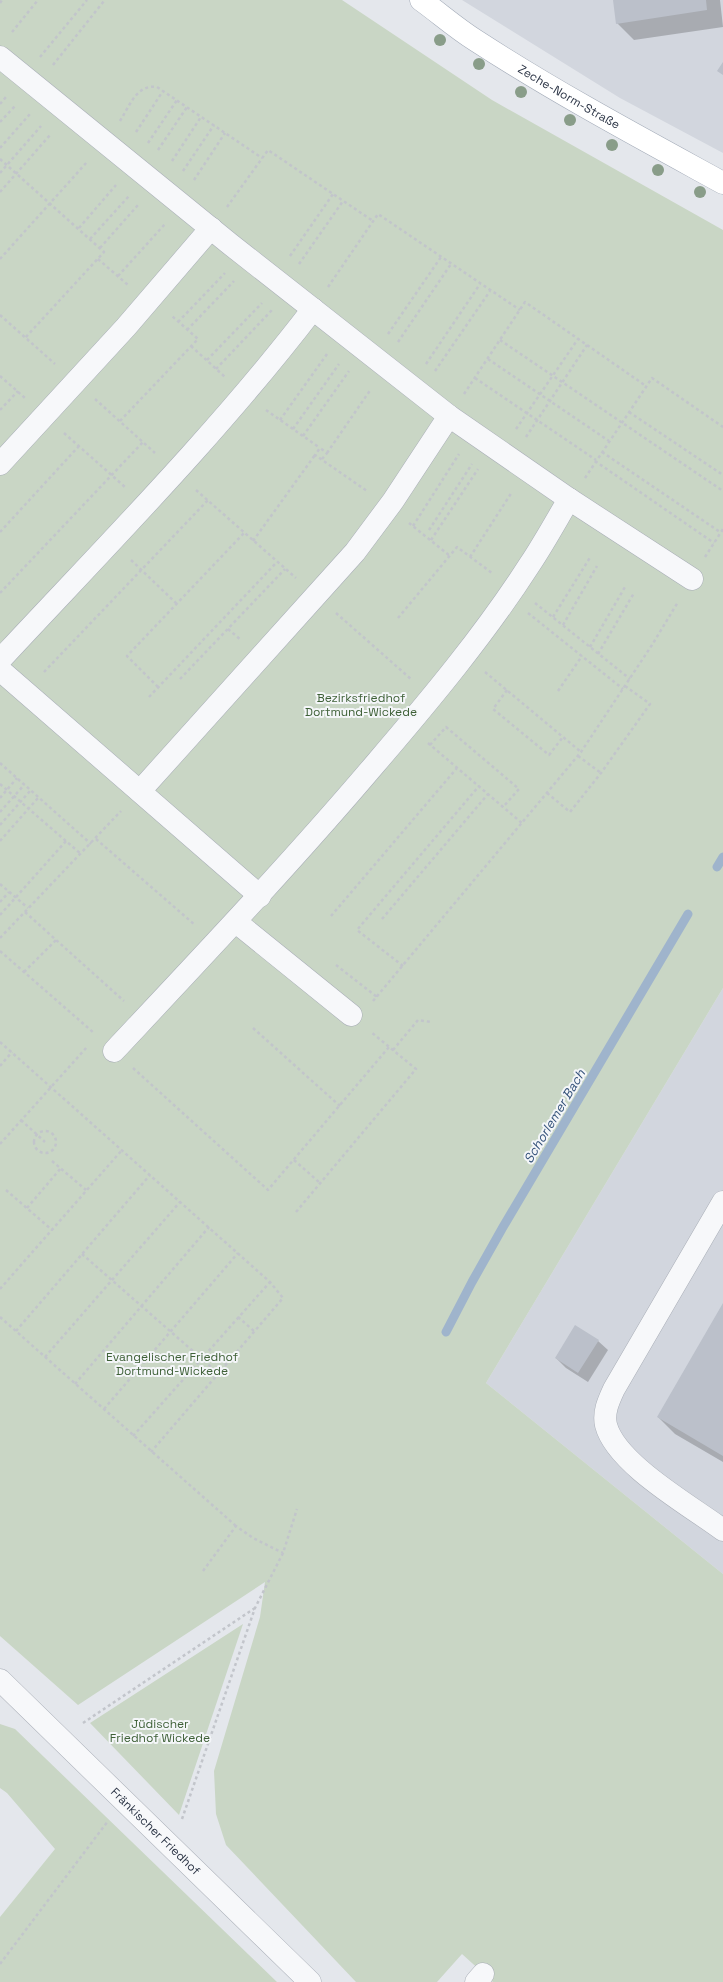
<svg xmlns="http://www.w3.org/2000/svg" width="723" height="1982" font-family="'Space Grotesk',sans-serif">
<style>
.built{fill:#d2d6de}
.green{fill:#c9d6c5}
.shadow{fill:#0003}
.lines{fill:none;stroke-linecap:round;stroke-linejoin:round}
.stream{stroke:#9fb4cc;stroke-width:9}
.building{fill:#bbc0ca}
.minor-casing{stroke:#a9aeb7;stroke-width:23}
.major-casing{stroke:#a3abb8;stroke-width:23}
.path{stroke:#c2c5cb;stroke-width:2.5;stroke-dasharray:3 3;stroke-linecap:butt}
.minor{stroke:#f7f8fa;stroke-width:22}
.major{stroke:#fff;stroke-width:22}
.tree{fill:#899d89}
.labels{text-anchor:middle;stroke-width:4;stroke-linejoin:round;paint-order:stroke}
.street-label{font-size:12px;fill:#2b3445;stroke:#f4f6f9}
.park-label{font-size:12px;fill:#3f6138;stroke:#f4f6f9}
.water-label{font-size:13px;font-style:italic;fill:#34527a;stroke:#f4f6f9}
</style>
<rect width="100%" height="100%" fill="#e4e7ec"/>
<!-- built -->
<path class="built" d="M462,0h261v153l-103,-55z
M723,988v586l-237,-191z"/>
<!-- green -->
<path class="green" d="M0,0h342l150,100 231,130v758l-237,395 237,191v408h-230l-31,-28 -25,28h-81l-130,-137 -10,-31 -2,-43 46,-154 5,-35 -187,123 -78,-69z
M243,1624l-64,191 -89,-92z
M0,1724l15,5 262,253h-277v-65l55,-68 -48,-56 -7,-5z"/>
<!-- shadow -->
<path class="shadow" d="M614,0h106l3,27 -89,13 -17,-17z
M723,1305v157l-48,-28 -17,-17z
M598,1341l10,9 -20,32 -22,-14 -10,-10z"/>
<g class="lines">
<!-- stream -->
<path class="stream" d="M717,867l6,-10
M446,1332l26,-50 31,-55 185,-313"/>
</g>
<!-- building -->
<path class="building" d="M613,0h93l1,10 -91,14z
M723,62v13l-6,-4z
M723,1303v153l-66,-39z
M575,1325l24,15 -21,33 -23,-15z"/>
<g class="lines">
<!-- minor casing -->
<g class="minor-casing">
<g id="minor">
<path d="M0,57l230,187 219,172 120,83 123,80"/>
<path d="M0,464l126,-137 85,-99"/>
<path d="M0,660c107,-115 218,-227 313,-351"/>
<path d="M0,670l260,226"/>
<path d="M140,791l215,-239 38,-51 56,-85"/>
<path d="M236,922l115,93"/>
<path d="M114,1051c89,-95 178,-189 262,-288 54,-63 109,-129 154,-199 14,-21 26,-43 39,-65"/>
<path d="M723,1202l-109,187c-5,11 -11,23 -8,36 10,39 85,81 117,105"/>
<path id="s1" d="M0,1680l310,302"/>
<path d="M476,1982l7,-8"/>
</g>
</g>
<!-- major casing -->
<g class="major-casing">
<g id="major">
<path id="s2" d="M421,0c18,13 35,28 54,40 80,52 164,97 248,143"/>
</g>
</g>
<!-- path -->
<path class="path" d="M0,3l2,-3
M12,32l26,-32
M40,57l47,-57
M53,65l51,-64
M0,104l6,-7
M120,121c10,-16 17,-37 37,-34l105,71
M0,122l16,-17
M136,132l27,-41
M148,143l29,-43
M0,148l30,-34
M158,150l29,-43
M0,159l104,93 -79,86
M172,161l29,-44
M183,171l31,-46
M0,173l41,-47
M194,180l31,-47
M0,192l51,-58
M227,207l41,-57 105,71
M79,228l37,-43
M90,239l39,-43
M100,248l38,-43
M290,256l43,-62
M0,259l87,-97
M98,259l30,26
M299,264l44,-63
M118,276l47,-52
M328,287l50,-73 142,96
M0,315l55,49
M178,322l47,-49
M187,330l47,-49
M388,334l53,-77
M500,340l223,151
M398,342l53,-78
M191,346l34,31
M488,359l121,82
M207,360l55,-57
M426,364l54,-80
M216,369l56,-59
M435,371l55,-80
M0,376l25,22
M475,378l121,82
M464,394l61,-92 121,84
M95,399l60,54
M0,410l18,-19
M266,410l54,38
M629,412l94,63
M280,420l47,-66
M120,421l78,-82 -26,-23
M293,429l46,-65
M516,429l62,-90
M64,433l61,54
M303,436l46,-65
M526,437l61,-92
M602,452l118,80
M327,453l44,-64
M322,459l5,-6 -7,-5 -5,7 52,36
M595,461l119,82
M585,478l67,-100 71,49
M196,490l100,88
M409,523l41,33
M413,526l46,-72
M429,530l43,-66
M0,532l79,-86
M431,540l47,-71
M253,541l62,-86
M470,557l42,-65
M705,557l18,-28
M131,560l46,44
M0,593l143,-151
M535,603l95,76
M336,613l76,67
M528,613l95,76
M553,617l38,-61
M398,618l59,-71 35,26
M563,625l34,-59
M228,629l13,11
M590,647l35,-60
M598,654l36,-61
M44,672l164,-172
M485,672l96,80
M180,679l105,-110
M158,687l-31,-31 117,-123
M507,690l-14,19 56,46 14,-18
M558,691l24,-35
M149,697l128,-135
M428,743l95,81
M430,745l16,-18 73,62 -16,18
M578,756l23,17
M0,763l91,81
M0,784l81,70
M547,793l23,19 31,-39 49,-69 -25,-18
M0,798l17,-20
M0,812l24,-27
M0,825l30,-34
M96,839l99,86
M0,841l38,-43
M0,884l28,24
M0,902l9,-10
M25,912l99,89
M0,915l66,-74
M331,916l126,-148
M382,919l106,-125
M0,938l121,-127
M0,951l94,82
M336,965l41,32
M403,966l-46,-36 122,-144
M24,972l32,-32
M373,1001l208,-249 71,-107 26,-43
M253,1028l87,78
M0,1042l270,240 13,16 -132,154
M393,1050l25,-30 13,2
M0,1066l12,-14
M133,1068l135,122 121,-143
M21,1120l24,22
M34 1142a11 11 0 1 1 22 0a11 11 0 1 1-22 0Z
M0,1144l87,-97
M294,1160l26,23
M52,1161l34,29
M6,1190l46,40
M27,1208l34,-40
M296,1212l120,-143 -45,-37
M82,1254l136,119
M0,1289l122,-139
M0,1317l236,209
M238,1317l16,14
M16,1331l134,-156
M45,1357l135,-155
M75,1384l134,-157
M104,1409l134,-156
M133,1436l137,-154
M203,1571l33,-45 17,12 30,15
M83,1723l172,-115
M182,1819l73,-211 28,-55 14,-44
M0,1964l108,-143"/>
<!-- minor -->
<use href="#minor" class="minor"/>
<!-- major -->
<use href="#major" class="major"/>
</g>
<!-- trees -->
<g class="tree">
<circle cx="440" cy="40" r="6"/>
<circle cx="479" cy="64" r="6"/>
<circle cx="521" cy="92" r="6"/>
<circle cx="570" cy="120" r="6"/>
<circle cx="612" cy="145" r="6"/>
<circle cx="658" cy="170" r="6"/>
<circle cx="700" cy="192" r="6"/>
</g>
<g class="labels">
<!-- street labels -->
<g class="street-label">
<text dy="4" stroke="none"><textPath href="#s2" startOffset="177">Zeche-Norm-Straße</textPath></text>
<text dy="4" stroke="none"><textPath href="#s1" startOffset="217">Fränkischer Friedhof</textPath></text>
</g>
<!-- park labels -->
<g class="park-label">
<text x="361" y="702">Bezirksfriedhof<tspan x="361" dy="14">Dortmund-Wickede</tspan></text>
<text x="172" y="1361">Evangelischer Friedhof<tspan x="172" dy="14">Dortmund-Wickede</tspan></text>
<text x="160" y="1728">Jüdischer<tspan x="160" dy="14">Friedhof Wickede</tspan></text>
</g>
<!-- water labels -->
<g class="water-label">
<text transform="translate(554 1116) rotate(-59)" y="5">Schorlemer Bach</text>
</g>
</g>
</svg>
